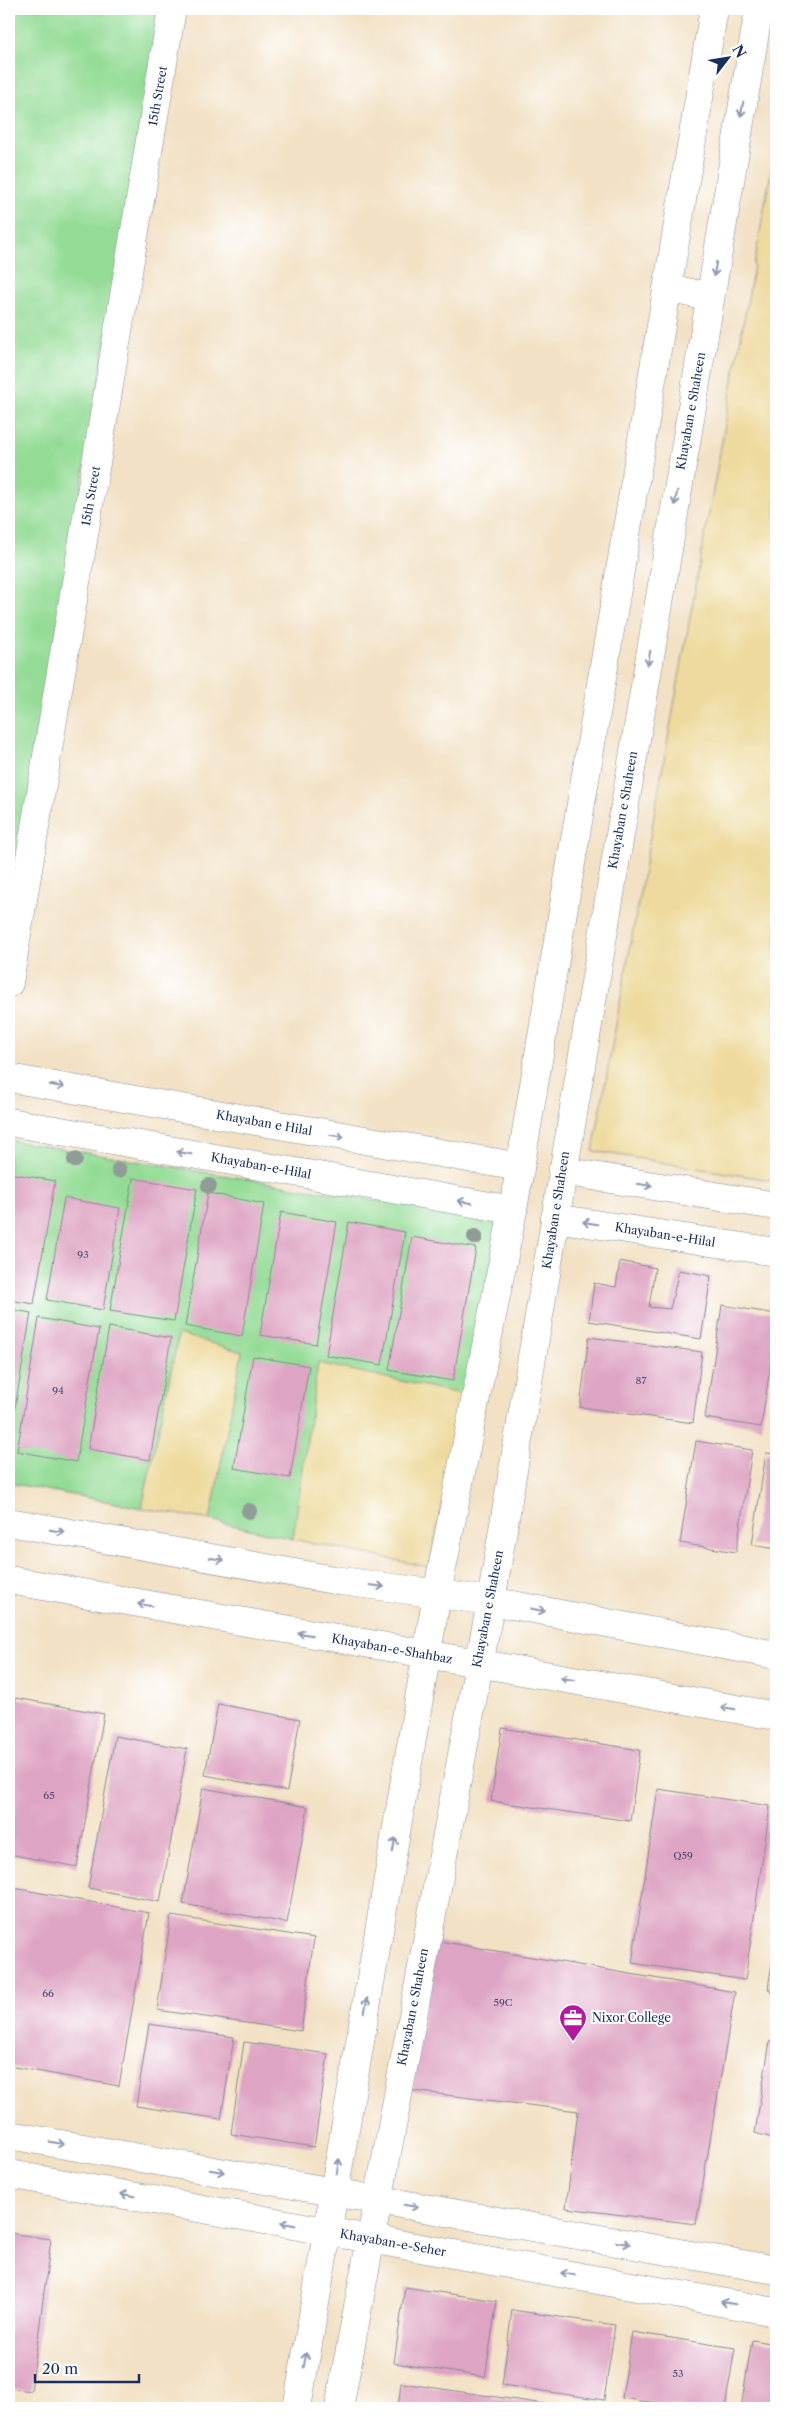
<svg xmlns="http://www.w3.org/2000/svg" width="785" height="2417" font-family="'Libre Caslon Text',serif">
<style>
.green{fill:#94dc96;stroke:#58867a}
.sand{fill:#eeda9e;stroke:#84847e}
.building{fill:#dea4c3}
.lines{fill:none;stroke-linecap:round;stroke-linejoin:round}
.minor-casing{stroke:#868892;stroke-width:29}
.tertiary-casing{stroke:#868892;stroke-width:29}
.secondary-casing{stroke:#868892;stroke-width:29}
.minor{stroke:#fff;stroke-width:28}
.tertiary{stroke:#fff;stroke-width:28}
.secondary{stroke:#fff;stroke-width:28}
.tree{fill:#909c96}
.oneway{stroke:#8d97ae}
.labels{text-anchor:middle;stroke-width:4;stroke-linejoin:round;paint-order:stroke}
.number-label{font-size:10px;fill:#4c4c77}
.street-label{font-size:12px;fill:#1b2f5e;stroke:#fff}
.poi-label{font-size:12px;fill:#1b2f5e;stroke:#fff;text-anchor:start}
</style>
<rect width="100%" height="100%" fill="#fff"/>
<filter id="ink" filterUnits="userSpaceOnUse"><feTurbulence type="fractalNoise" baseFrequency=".02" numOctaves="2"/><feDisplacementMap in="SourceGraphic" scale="10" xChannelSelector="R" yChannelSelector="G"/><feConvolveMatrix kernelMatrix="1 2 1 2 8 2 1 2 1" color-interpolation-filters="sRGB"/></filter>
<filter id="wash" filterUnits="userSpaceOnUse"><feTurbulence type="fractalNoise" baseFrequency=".0096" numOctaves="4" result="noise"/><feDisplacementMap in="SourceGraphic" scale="20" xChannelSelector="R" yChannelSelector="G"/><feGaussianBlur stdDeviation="1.12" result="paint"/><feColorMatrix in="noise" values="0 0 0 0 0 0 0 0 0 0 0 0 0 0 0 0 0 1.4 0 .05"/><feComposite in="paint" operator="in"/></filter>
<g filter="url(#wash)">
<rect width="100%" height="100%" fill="#f2e1c5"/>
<!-- green -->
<path class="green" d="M9,9h152l-152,912z
M9,1140l493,81 -37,174 -147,-32 -25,176 -83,-19 32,-168 -63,-18 -37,174 -133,-25z"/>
<!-- sand -->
<path class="sand" d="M776,144v1037l-183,-30z
M179,1334l63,18 -32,168 -68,-12z
M318,1363l147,32 -36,172 -136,-28z"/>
<g id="blocks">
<!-- building -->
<path class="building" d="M9,1173l46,8 -21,123 -25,-4z
M133,1178l64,11 -23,132 -64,-10z
M208,1193l56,11 -22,132 -57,-10z
M64,1198l56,10 -17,102 -56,-10z
M281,1212l56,10 -21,122 -56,-9z
M349,1222l56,10 -23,133 -56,-10z
M412,1237l64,11 -23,133 -64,-11z
M620,1261l35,7 -6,39 21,2 9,-39 32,6 -10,63 -112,-18 5,-38 22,4z
M722,1305l54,9v16l-15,97 -56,-9z
M9,1309l22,4 -19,112h-3z
M39,1318l60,11 -23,133 -59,-11z
M109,1327l62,11 -21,122 -62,-11z
M589,1337l113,15 -9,71 -113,-16z
M253,1356l56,10 -19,112 -56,-10z
M696,1441l56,9 -16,102 -56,-9z
M766,1453l10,1v95l-24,-4z
M16,1698l88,16 -27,153 -68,-13v-119z
M218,1704l82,15 -13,72 -82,-16z
M502,1728l138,22 -10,71 -139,-20z
M115,1736l72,13 -27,153 -72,-14z
M203,1788l105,19 -21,116 -104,-19z
M658,1789l112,17 -25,174 -113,-17z
M9,1887l140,26 -30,173 -110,-20z
M171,1916l143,22 -13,93 -144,-21z
M433,1940l302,52 -39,232 -130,-16 12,-97 -165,-20z
M775,1945h1v55l-8,-12z
M149,2024l85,13 -13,82 -85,-13z
M770,2041l6,1v97l-21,-6z
M244,2042l84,12 -14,93 -83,-13z
M9,2233l42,6 -20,152 -22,-3z
M405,2287l92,14 -12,76 -91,-14z
M512,2310l103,15 -11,75 -102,-15z
M632,2332l103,16 -10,60h-36l-67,-10z
M752,2340l24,4v64h-35z
M401,2383l164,24 -1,1h-166z"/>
</g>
</g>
<g filter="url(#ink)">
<use href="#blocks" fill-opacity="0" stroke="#868892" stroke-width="1"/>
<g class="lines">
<!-- minor casing -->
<g class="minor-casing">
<path id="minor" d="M9,983l163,-974"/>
</g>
<!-- tertiary casing -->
<g class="tertiary-casing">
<path id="tertiary" d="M9,1078l511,89
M9,1122l504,88
M562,1171l214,35
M555,1218l221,34
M9,2135l767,135
M9,2174l767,138"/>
</g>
<!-- secondary casing -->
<g class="secondary-casing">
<path id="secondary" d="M667,288l43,9
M9,1522l325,58 157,21 285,54
M9,1580l767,136
M297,2408l140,-814 76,-384 201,-1201
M339,2408l152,-807 268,-1592"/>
</g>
<!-- minor -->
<use href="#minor" class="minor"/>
<!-- tertiary -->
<use href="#tertiary" class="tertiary"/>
<!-- secondary -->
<use href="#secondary" class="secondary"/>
</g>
<!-- trees -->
<g class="tree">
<circle cx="75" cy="1160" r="8"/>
<circle cx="119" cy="1170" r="8"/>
<circle cx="209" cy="1186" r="8"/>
<circle cx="475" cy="1237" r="8"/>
<circle cx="249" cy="1511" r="8"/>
</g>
<!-- one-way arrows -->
<defs><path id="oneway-shaft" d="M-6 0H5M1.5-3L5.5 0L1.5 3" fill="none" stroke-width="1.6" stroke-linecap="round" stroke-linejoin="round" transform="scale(1.25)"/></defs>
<g class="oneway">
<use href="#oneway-shaft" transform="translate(742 109) rotate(100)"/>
<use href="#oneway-shaft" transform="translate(715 269) rotate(100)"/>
<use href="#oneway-shaft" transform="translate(676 498) rotate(100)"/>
<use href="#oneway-shaft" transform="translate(649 658) rotate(100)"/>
<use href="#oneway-shaft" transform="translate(57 1086) rotate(10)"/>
<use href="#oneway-shaft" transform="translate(337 1136) rotate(10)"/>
<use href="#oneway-shaft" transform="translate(184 1153) rotate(-170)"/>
<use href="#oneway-shaft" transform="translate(645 1185) rotate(9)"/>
<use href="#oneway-shaft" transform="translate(465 1202) rotate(-170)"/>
<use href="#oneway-shaft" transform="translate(590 1223) rotate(-171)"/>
<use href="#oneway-shaft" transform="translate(57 1531) rotate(10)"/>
<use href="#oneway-shaft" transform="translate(217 1559) rotate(10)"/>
<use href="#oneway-shaft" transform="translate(377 1586) rotate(7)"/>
<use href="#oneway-shaft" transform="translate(145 1605) rotate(-170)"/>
<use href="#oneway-shaft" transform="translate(538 1610) rotate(11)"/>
<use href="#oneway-shaft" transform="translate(305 1634) rotate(-170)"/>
<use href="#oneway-shaft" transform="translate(568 1679) rotate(-170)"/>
<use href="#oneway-shaft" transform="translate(728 1708) rotate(-170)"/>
<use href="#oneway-shaft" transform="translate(394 1845) rotate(-80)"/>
<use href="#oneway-shaft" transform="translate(366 2005) rotate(-80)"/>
<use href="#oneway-shaft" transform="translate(57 2143) rotate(10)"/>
<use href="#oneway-shaft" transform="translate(338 2166) rotate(-80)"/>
<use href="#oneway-shaft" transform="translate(217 2171) rotate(10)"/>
<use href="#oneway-shaft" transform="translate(128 2195) rotate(-170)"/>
<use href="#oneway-shaft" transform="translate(411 2206) rotate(10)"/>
<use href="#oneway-shaft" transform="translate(288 2224) rotate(-170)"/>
<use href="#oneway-shaft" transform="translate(623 2243) rotate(10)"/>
<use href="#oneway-shaft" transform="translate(568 2274) rotate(-170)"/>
<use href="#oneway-shaft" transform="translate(728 2303) rotate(-170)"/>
<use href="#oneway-shaft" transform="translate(305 2360) rotate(-80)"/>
</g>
</g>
<!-- icons -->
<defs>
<g id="office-pin" transform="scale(1.4375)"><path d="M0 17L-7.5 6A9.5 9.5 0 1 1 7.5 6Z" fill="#b5179e" stroke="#fff"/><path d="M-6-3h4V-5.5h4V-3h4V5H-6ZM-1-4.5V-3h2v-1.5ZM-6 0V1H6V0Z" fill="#fff"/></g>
</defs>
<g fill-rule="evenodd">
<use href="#office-pin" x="573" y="2018"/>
</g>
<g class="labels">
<!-- number labels -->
<g class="number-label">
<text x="83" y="1258">93</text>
<text x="641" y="1384">87</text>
<text x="58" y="1394">94</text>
<text x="49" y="1799">65</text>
<text x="683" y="1859">Q59</text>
<text x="48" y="1997">66</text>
<text x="503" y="2006">59C</text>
<text x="678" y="2377">53</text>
</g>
<!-- street labels -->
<g class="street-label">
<text transform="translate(158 96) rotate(-80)" y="4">15th Street</text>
<text transform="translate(691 411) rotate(-80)" y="4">Khayaban e Shaheen</text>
<text transform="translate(91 496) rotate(-80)" y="4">15th Street</text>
<text transform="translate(623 810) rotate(-80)" y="4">Khayaban e Shaheen</text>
<text transform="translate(264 1123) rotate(10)" y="4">Khayaban e Hilal</text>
<text transform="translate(261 1166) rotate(10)" y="4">Khayaban-e-Hilal</text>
<text transform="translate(556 1210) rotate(-81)" y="4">Khayaban e Shaheen</text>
<text transform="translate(665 1235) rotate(9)" y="4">Khayaban-e-Hilal</text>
<text transform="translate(488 1609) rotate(-79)" y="4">Khayaban e Shaheen</text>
<text transform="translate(392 1649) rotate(10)" y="4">Khayaban-e-Shahbaz</text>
<text transform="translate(413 2007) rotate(-79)" y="4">Khayaban e Shaheen</text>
<text transform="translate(393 2243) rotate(10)" y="4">Khayaban-e-Seher</text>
</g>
<!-- poi labels -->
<g class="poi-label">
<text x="592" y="2022">Nixor College</text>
</g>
</g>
<!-- margin -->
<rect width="785" height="2417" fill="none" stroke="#fff" stroke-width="30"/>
<!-- north arrow -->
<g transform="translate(728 58) rotate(59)" stroke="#ffffff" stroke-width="4" paint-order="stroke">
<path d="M0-4L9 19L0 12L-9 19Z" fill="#1b2f5e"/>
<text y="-8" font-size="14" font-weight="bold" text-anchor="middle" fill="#1b2f5e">N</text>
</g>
<!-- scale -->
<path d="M35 2374v8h104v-8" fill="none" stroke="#1b2f5e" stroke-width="2.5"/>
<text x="42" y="2374" font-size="15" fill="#1b2f5e" stroke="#ffffff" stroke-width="4" paint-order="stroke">20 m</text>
</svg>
